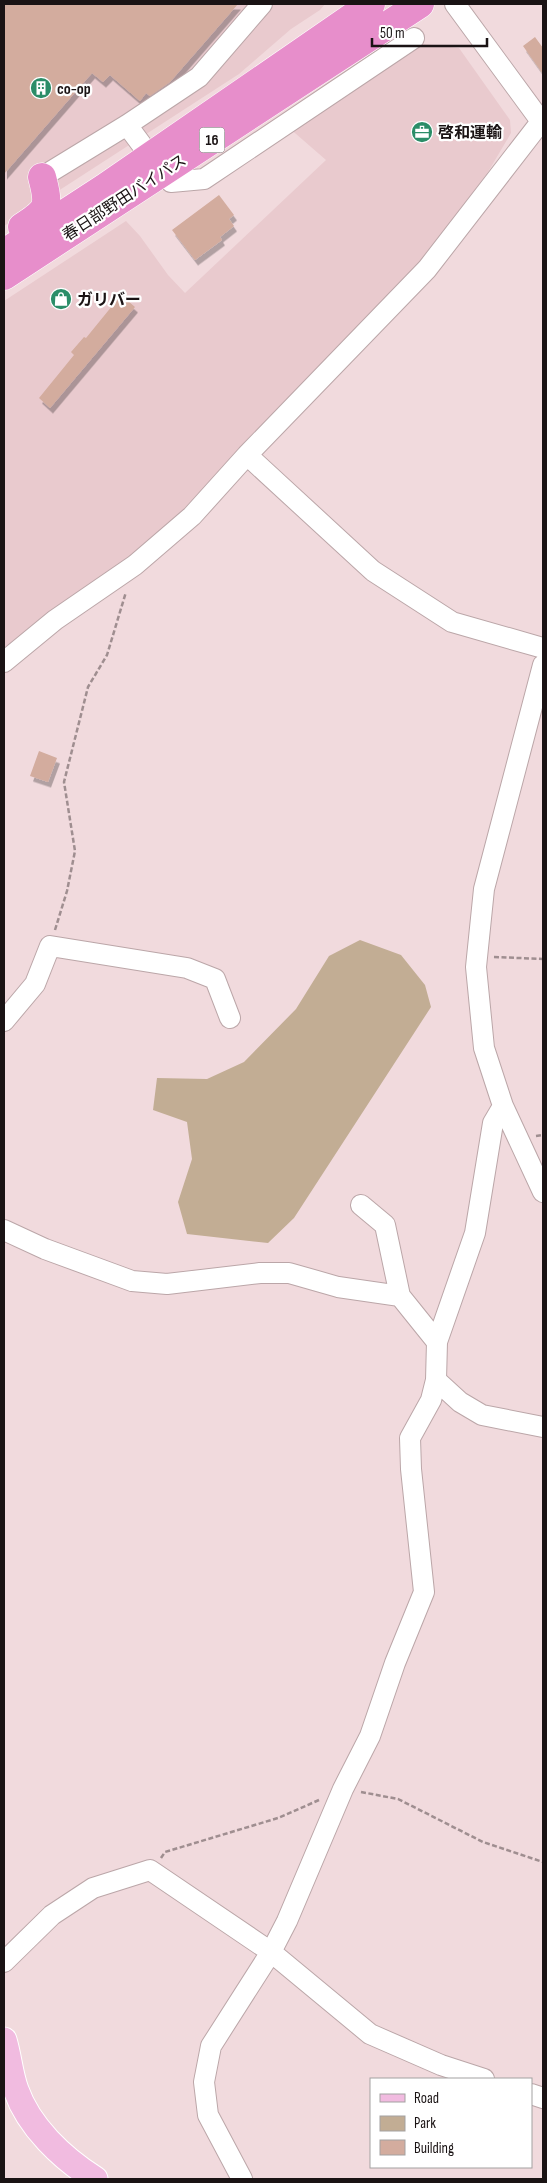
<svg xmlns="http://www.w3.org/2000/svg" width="547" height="2183" font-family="'Sofia Sans Condensed','Noto Sans JP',sans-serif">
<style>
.built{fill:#e9cace}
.green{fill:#c2ad94}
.building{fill:#d3ac9e;filter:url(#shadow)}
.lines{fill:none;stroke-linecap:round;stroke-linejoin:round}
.minor-casing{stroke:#bba6a8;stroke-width:22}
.major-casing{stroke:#fff;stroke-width:27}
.highway-casing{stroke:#fff;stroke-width:29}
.path{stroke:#9f8e90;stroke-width:2.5;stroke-dasharray:5 2.5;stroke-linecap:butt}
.minor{stroke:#fff;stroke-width:20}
.major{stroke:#f1bbe0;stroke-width:25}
.highway{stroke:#e78ecb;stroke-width:28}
.labels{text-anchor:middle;stroke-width:4.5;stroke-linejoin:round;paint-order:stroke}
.shield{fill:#fff;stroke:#5f5a5a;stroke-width:1}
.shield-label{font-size:15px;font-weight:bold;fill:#1a1314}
.poi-label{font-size:16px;font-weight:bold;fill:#1a1314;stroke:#fff;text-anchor:start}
.street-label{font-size:16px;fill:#1a1314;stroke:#fff}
</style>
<defs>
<filter id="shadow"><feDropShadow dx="3" dy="5.5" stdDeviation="0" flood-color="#0004"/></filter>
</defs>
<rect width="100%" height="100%" fill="#f1dadd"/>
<!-- built -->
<path class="built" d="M4,4h321l-5,6 -29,19 -52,45 -235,152z
M415,43l44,5 51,72 1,13 -23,39 -55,76 -256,268 -42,37 -131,100v-352l122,-80 14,15 28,39 17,18 141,-133 -38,-33z"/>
<!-- green -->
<path class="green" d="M360,940l41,15 24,30 6,22 -137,211 -26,25 -81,-9 -9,-32 14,-43 -5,-37 -34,-12 4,-32 50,1 37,-17 52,-53 33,-53z"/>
<!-- building -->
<path class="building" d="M4,4h234l-68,78 -20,14 -4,-3 -6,8 -30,-26 -7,7 -11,-9 -88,101z
M535,37l8,11v26l-20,-28z
M219,195l15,20 -5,4 5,7 -14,11 2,3 -27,20 -23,-30z
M121,295l14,12 -85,101 -11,-10 35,-43 -3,-3 13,-15 2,1z
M39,751l18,7 -9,24 -18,-6z"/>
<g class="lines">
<!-- minor casing -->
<g class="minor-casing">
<path id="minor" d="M455,4l88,120
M127,125l23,31
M164,171l7,11 33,-3 210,-141
M42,177l85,-52 72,-48 63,-73
M247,455l126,116 79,51 91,26
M4,662l51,-42 80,-55 57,-49 55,-61 180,-186 116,-150
M543,665l-59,224 -8,78 8,81 19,58 40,86
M4,1021l31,-37 15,-38 137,22 28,11 15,39
M361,1205l24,20 15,71 37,46 -1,38 24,22 22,13 61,12
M4,1230l41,19 87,32 35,3 93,-11h29l49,14 62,9
M437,1342l38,-109 18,-110 10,-17
M4,1962l48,-47 41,-27 57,-18 121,82 99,82 71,31 43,14
M531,2094l12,4
M242,2179l-34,-64 -4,-33 7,-36 60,-94 16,-31 56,-132 27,-53 25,-73 29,-71 -13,-123 -1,-31 21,-38 5,-20"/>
</g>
<!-- major casing -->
<g class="major-casing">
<path id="major" d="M4,2040c5,16 6,34 12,50 13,37 46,68 79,89"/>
</g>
<!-- highway casing -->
<g class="highway-casing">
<path id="highway" d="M22,227c26,-17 28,-20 20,-50
M4,253l100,-65 267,-184
M4,276l416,-272"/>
</g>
<!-- path -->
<path class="path" d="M55,930l12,-39 8,-40 -11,-69 24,-95 19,-32 19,-63
M494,957l49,2
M536,1136l7,-1
M361,1792l37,7 85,43 60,20
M161,1858l4,-6 113,-34 41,-18"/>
<!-- minor -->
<use href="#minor" class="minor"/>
<!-- major -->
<use href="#major" class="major"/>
<!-- highway -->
<use href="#highway" class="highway"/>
</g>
<!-- icons -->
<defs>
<g id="building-disc" transform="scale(1.125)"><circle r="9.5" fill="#2b8d68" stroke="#fff"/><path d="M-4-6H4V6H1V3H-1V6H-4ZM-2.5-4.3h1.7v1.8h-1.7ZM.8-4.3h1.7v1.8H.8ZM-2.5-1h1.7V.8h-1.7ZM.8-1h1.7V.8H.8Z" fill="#fff"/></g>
<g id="office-disc" transform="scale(1.125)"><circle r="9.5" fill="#2b8d68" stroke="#fff"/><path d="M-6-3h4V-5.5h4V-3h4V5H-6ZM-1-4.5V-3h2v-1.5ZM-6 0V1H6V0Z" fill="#fff"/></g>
<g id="shop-disc" transform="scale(1.125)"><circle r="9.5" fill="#2b8d68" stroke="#fff"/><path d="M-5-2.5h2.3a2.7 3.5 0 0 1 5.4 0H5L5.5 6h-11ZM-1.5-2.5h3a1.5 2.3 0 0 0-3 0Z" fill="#fff"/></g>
</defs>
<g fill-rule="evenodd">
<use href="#building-disc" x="41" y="88"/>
<use href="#office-disc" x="422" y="132"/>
<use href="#shop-disc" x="61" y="299"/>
</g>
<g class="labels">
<!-- shield labels -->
<rect class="shield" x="199.5" y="127.5" width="25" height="25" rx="4"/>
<g class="shield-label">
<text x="212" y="145">16</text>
</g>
<!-- poi labels -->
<g class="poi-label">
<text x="57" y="94">co-op</text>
<text x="438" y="138">啓和運輸</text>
<text x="77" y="305">ガリバー</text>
</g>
<!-- street labels -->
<g class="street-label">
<text transform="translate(124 197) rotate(-33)" y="6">春日部野田バイパス</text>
</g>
</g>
<!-- border -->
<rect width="547" height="2183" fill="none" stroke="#1a1314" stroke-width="10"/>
<!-- legend -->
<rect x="370" y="2078" width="162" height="90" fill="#ffffff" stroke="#a3a1a1"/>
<rect x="380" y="2094" width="25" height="8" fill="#f1bbe0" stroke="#a3a1a1"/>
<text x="414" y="2103" font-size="15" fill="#1a1314">Road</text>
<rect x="380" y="2116" width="25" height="15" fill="#c2ad94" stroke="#a3a1a1"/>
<text x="414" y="2128" font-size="15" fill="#1a1314">Park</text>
<rect x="380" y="2140" width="25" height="15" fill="#d3ac9e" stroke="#a3a1a1"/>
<text x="414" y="2153" font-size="15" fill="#1a1314">Building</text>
<!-- scale -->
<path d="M372 38v8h115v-8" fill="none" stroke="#1a1314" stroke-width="2.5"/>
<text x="380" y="38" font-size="15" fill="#1a1314" stroke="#ffffff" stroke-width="4" paint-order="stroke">50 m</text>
</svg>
